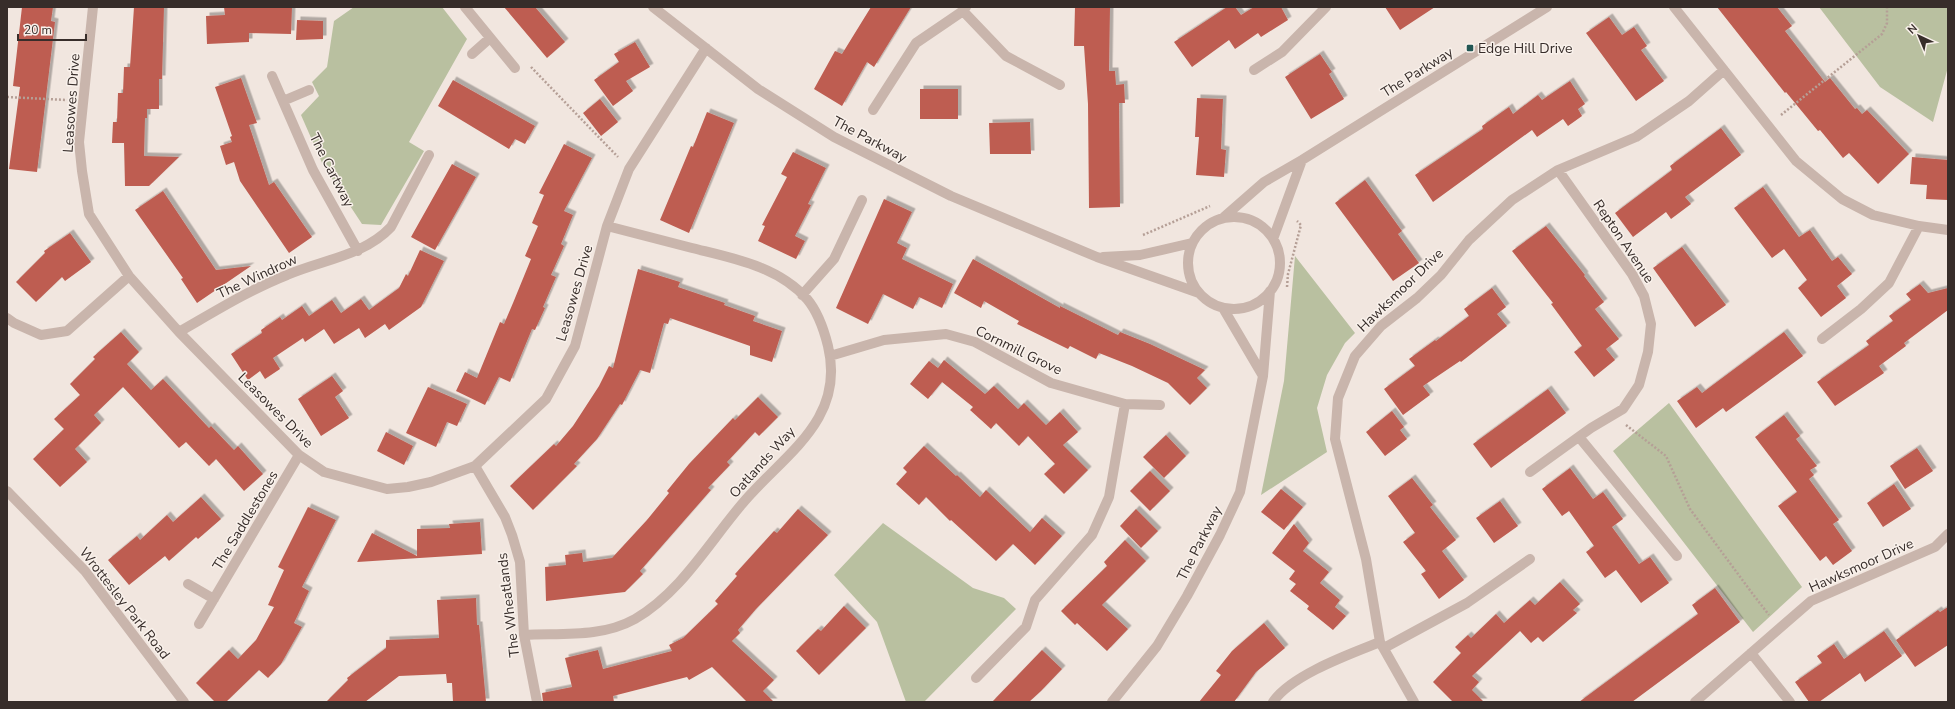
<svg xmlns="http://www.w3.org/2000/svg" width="1955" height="709" font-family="'Nunito Sans',sans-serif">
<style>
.green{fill:#b9c0a0}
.building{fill:#be5d51;filter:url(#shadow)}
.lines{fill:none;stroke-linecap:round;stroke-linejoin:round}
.path{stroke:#b59f96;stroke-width:2.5;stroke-dasharray:2 2;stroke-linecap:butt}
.minor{stroke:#c9b5ac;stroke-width:10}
.poi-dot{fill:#225653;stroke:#f9f1eb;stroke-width:1.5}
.labels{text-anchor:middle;stroke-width:3;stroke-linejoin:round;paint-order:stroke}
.poi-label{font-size:14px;fill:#372d2a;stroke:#f9f1eb;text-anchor:start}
.street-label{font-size:14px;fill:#372d2a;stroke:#f9f1eb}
</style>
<defs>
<filter id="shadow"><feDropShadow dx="3.5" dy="-3.5" stdDeviation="0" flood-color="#0004"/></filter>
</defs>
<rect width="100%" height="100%" fill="#f1e6df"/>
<!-- green -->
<path class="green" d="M354,7h88l25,32 -58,103 15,9 -43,74 -19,-1 -39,-59 -22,-50 18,-19 -7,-14 15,-15 7,-46z
M1819,7h129v60l-15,55 -53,-35z
M1295,256l60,77 -10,10 -18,32 -10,33 10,44 -66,43 23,-114z
M1669,403l133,184 -49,45 -140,-181z
M883,523l90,65 31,10 12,11 -92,93h-18l-29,-80 -43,-47z"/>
<!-- building -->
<path class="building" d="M22,7h31l-2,14 4,1 -18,150 -28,-3 11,-82 -7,-1z
M134,7h30l-2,72h-3v30h-12v9h-2l-1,38 35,1 -30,29h-24l-1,-43h-12l1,-21h4l1,-29h5l1,-26h6z
M224,7h68l-1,27 -42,-1v9l-42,2 -1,-28 19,-1z
M504,7h31l30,35 -18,16z
M871,7h40l-37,60 -7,-5 -25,44 -28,-17 21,-38 7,3z
M1075,7h35l-1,64h6l1,14 8,-1 1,19h-6l1,104 -31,1 -1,-104 -4,-58h-10z
M1227,7h8l6,8 13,-8h27l7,13 -27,17 -3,-4 -23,16 -6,-9 -37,27 -18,-25z
M1385,7h50l-35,23z
M1717,7h60l15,19 -7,5 40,51 5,-4 25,31 2,-1 5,6 5,-4 42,44 -31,30 -29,-31 -6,5 -23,-28 -2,1 -32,-39 -1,1z
M1609,17l13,18 12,-8 13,19 -6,4 23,31 -28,20 -50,-68z
M297,20l26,1v18l-27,1z
M635,42l15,25 -24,14 7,10 -20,15 -19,-26 25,-18 -5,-8z
M1320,54l12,18 -3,2 15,25 -33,20 -26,-42z
M241,78l16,45 -8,2 20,60 5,-3 38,55 -23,16 -49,-72 -6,-19 -8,3 -6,-19 12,-4 -2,-5 2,-1 -17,-49z
M453,80l82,46 -10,18 -10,-5 -6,10 -71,-43z
M1570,81l15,23 -7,5 4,7 -14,10 -5,-7 -26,18 -5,-7 -99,72 -18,-27 68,-46 -1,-3 27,-19 4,7 25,-19 4,5z
M920,89h38v30h-38z
M1197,98l26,1 -2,50 5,1 -2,27 -28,-2 3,-38h-4z
M600,99l18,23 -17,14 -18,-23z
M707,112l27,11 -45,110 -29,-13 31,-74 2,1z
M1030,122l1,32h-41l-1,-31z
M1721,128l20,27 -56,42 6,7 -20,15 -5,-7 -33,25 -18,-24 57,-43 -2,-4z
M564,144l28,14 -28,53 9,4 -12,29 3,2 -13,29 5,2 -13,30 2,1 -10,22 -3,-1 -22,53 -11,-5 -14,28 -29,-14 9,-19 12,6 23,-56 4,2 9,-21 18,-44 -6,-3 13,-30 -6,-3 12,-28 -5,-2z
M793,152l33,16 -18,36 3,1 -16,31 10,5 -9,18 -38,-18 7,-15 -3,-1 25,-48 -6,-3z
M1912,157l36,3v40l-22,-1 1,-14 -17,-1z
M452,164l24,13 -41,73 -24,-13z
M1365,180l37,51 -4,3 21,29 -26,18 -58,-78z
M1763,187l36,50 11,-7 22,31 6,-4 14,17 -15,12 9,12 -25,19 -23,-29 9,-8 -23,-31 -12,9 -38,-50z
M163,191l53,79 35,-4 -54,37 -16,-24 2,-1 -48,-68z
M884,199l28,13 -15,31 10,5 -5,11 51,25 -11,24 -23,-11 -6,12 -30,-15 -15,30 -32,-16z
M1546,226l39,49 -1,1 20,26 -9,7 24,30 -13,10 9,11 -21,17 -20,-25 8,-6 -31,-42 2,-1 -41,-52z
M70,233l21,29 -26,19 -3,-4 -26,25 -20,-20 29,-29 -1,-2z
M1682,247l44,58 -31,22 -42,-59z
M420,250l24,11 -23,46 -32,23 -4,-6 -20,14 -6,-10 -25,16 -10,-15 -19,13 -2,-4 -30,20 7,11 -15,10 -5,-8 -12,9 -17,-26 31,-21 -1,-3 19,-13 2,3 20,-14 7,10 23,-16 9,13 20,-14 8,11 30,-22 7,-14 2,2z
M973,259l87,49v-2l58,29 2,-3 30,12 55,26 -8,8 10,10 -17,17 -22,-22 -36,-17 -33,-13 -3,6 -26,-13 -2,3 -51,-25 2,-3 -35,-20 -3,7 -27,-15z
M638,269l42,13 -2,5 47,16 -1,2 31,11 -2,5 29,10 -10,31 -22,-7v-9l-80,-28 -2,6 -4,-1 -14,50 -10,-3 -18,35 -2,-1 -23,35 -23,25 3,2 -44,44 -23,-24 44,-42 2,2 17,-20 26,-40 10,-20 4,2z
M1920,284l8,9 20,-5v22l-44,33 2,3 -27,20 5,7 -49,33 -18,-24 52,-37 -3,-4 27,-20 -4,-5 22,-16 -5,-6z
M1492,288l14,19 -9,7 10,12 -46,36 -1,-1 -37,25 7,9 -27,20 -19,-26 31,-23 -6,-7 26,-19 1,1 33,-25 -5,-7z
M121,332l18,20 -12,12 24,26 12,-11 46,49 2,-2 23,24 4,-4 25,28 -19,17 -28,-32 -7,7 -23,-24 -7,6 -56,-61 -29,28 7,8 -26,26 12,13 -27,25 -27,-28 31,-30 -10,-10 26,-24 -10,-11 25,-25 -2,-2z
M1784,332l19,24 -77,56 -3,-4 -27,20 -19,-27 20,-14 5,6z
M944,360l41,34 9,-8 24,23 6,-6 22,22 14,-13 18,20 -15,13 25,25 -24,24 -20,-20 11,-10 -27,-28 -9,10 -23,-23 -5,6 -21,-19 3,-3 -31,-25 -14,17 -18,-15 19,-23 9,7z
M332,376l11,15 -8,6 14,21 -28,18 -23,-37z
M428,387l39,17 -10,22 -10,-4 -11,25 -30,-14z
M1548,389l18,24 -75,55 -18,-24z
M758,397l20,20 -19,19 -4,-4 -28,30 3,3 -22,23 3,2 -71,81 3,3 -18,18 -79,9 -1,-34 21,-2 -1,-10 17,-2 1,9 29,-4 35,-38 22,-27 -2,-2 22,-27 44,-46 2,2z
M1392,411l12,16 -4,3 7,9 -22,17 -19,-24z
M1784,415l16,21 -4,3 21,27 -7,4 4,5 -5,4 30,41 -6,4 19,27 -19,14 -7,-9 -6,5 -42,-55 19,-14 -42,-55z
M386,432l27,14 -9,19 -27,-14z
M1166,435l20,21 -22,22 -21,-21z
M924,446l32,30 1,-1 23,22 6,-7 44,42 12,-14 20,18 -27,29 -22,-21 -17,17 -45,-41 -1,1 -24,-24 -7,8 -23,-21 11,-12 -4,-4z
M1917,448l16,23 -28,18 -15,-23z
M1570,468l23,31 10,-7 20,27 -11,8 27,37 11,-7 19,26 -28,20 -25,-33 -11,8 -19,-26 8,-6 -25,-35 -7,5 -20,-27z
M1150,471l20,20 -20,20 -20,-20z
M1412,478l21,27 -3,2 26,33 -14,11 22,29 -25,19 -18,-25 5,-3 -23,-29 12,-9 -27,-37z
M1894,484l17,25 -28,18 -16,-24z
M1281,489l22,18 -19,23 -23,-18z
M201,497l20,22 -23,20 -2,-2 -27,24 -4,-5 -36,29 -21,-25 29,-24 3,4 27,-25 6,7z
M1500,501l18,25 -24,17 -18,-25z
M308,507l28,13 -34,67 7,4 -15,32 8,4 -21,37 -13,14 -9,-8 -33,32h-11l-19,-19 33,-33 9,9 18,-19 18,-33 -6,-2 16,-35 -6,-3z
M798,509l30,26 -72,74 -18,21 2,3 -8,8 42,39 -11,11 11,11h-27l-35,-35 -23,13 -2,-3 -74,19 1,6h-71l-1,-9 30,-6 -7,-29 33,-8 5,19 69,-18 -3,-6 14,-7 35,-34 -3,-3 22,-25 -2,-2 39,-43 3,2z
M1136,509l22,22 -17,17 -21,-22z
M480,522l2,32 -125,8 15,-29 45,23v-27l33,-1 -1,-4z
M1294,524l15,19 -6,8 26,21 -9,11 20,17 -5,7 11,9 -13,14 -26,-21 2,-3 -19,-15 6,-7 -7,-5 6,-8 -23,-18z
M1125,540l21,21 -44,44 26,24 -21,22 -30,-28 -2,2 -14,-14 46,-45 -3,-4z
M1560,582l20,22 -7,6 4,3 -34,29 -5,-5 -7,6 -11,-12 -48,45 7,6 -7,8 12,12h-31l-20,-20 28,-29 -6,-6 13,-12 3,3 25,-24 8,9 26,-23 5,5z
M1715,588l25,34 -108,80h-53l119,-88 -6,-9z
M476,598l1,27h2l7,77h-33l-1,-19h-5l-1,-9 -47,2 -34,26h-39l22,-22 -1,-2 39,-30v-8l53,-2 -2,-38z
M844,606l22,22 -47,47 -23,-24 22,-22 3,2z
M1948,607v38l-33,22 -19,-27 42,-30 2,2z
M1264,623l21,25 -29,24 -22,30h-35l22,-27 -5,-4 16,-20z
M1884,631l18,25 -37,26 -5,-9 -41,29h-10l-14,-20 27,-19 -5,-7 17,-12 10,15z
M1042,650l20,19 -21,22 -12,11h-37z"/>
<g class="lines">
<!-- path -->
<path class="path" d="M531,67l87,90
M7,97l60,3
M1781,115l101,-81 5,-11v-16
M1143,235l67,-29
M1287,287l1,-13 13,-49 -4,-4
M1626,425l40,31 24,53 62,84 17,22"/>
<!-- minor -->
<path class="minor" d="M93,7l-14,135 3,29 7,43 40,62 50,56 120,123 25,17 63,17 21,-2 23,-5 44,-16 71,-67 29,-53 32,-120 22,-57 77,-121
M465,7l50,61
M653,7l105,82 76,48 117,59 146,61 102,36
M966,7l-3,4 43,45 54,29
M1674,7l122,154 46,38 31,16 46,11 29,4
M472,54l18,-16
M1254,70l28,-18 44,-45
M272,76l41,94 45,81
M283,101l26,-11
M873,110l43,-67 47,-32
M1224,217l40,-35 38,-22 245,-153
M1188 263a46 46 0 1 1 92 0a46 46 0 1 1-92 0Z
M1273,239l29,-79
M1103,257l37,-2 52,-12
M802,295l32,-36 28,-59
M1223,308l40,68
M7,318l7,5 27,12 26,-4 62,-55
M179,332c35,-20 70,-42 108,-57 34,-15 77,-19 104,-48l38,-72
M1822,339l39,-30 28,-26 30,-57
M830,356l54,-16 62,-6 29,8 76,41 74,21 35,1
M1579,437l98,119
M475,466l30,51 7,18 8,27 4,73 13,67
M1530,472l61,-44 32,-19 16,-24 9,-33 3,-28 -7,-28 -12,-22 -74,-104
M7,491l78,80 99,131
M188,584l26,15
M199,624l100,-169
M524,635c37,-2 77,3 111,-16 46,-27 73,-75 107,-115 41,-49 104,-83 86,-158 -4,-16 -10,-34 -21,-47 -29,-33 -75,-41 -115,-51 -28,-7 -57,-15 -85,-22
M1384,648l83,-45 63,-44
M1751,653l39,49
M976,678l50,-51 9,-27 57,-65 17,-38 16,-93
M1112,702l45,-56 30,-50 33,-61 20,-43 23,-116 7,-85
M1273,702c18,-27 77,-48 107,-60
M1414,702l-34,-60 -14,-83 -31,-120 3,-41 17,-42 26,-30 36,-28 24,-23 28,-35 43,-40 46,-30 78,-33 53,-36 35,-31
M1695,702l116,-101 124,-54 13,-13"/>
</g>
<!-- markers -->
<rect class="poi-dot" x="1466" y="44" width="8" height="8" rx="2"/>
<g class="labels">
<!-- poi labels -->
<g class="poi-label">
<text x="1478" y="53">Edge Hill Drive</text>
</g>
<!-- street labels -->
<g class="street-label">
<text transform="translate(1417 72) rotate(-32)" y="5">The Parkway</text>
<text transform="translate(71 103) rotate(-86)" y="5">Leasowes Drive</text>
<text transform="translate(870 139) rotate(28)" y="5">The Parkway</text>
<text transform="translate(332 170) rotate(63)" y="5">The Cartway</text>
<text transform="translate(1624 241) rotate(56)" y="5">Repton Avenue</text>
<text transform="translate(257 276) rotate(-25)" y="5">The Windrow</text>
<text transform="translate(1400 290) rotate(-44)" y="5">Hawksmoor Drive</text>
<text transform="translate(574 293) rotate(-74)" y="5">Leasowes Drive</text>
<text transform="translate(1019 350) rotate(26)" y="5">Cornmill Grove</text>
<text transform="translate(276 410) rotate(45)" y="5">Leasowes Drive</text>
<text transform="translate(762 462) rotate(-48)" y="5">Oatlands Way</text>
<text transform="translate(245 520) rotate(-59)" y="5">The Saddlestones</text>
<text transform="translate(1199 543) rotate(-63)" y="5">The Parkway</text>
<text transform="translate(1861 565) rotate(-24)" y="5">Hawksmoor Drive</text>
<text transform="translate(125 603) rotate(52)" y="5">Wrottesley Park Road</text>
<text transform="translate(508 605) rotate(-97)" y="5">The Wheatlands</text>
</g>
</g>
<!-- border -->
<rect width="1955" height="709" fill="none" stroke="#372d2a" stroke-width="16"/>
<!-- north arrow -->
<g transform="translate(1919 36) rotate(316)" stroke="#f9f1eb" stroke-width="3" paint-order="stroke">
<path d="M0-3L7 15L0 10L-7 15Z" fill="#372d2a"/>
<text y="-6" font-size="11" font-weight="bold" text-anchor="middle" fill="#372d2a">N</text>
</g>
<!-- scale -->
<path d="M18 34v6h68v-6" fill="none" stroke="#372d2a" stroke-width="2"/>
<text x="24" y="34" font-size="12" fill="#372d2a" stroke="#f9f1eb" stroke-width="3" paint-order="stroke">20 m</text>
</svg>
